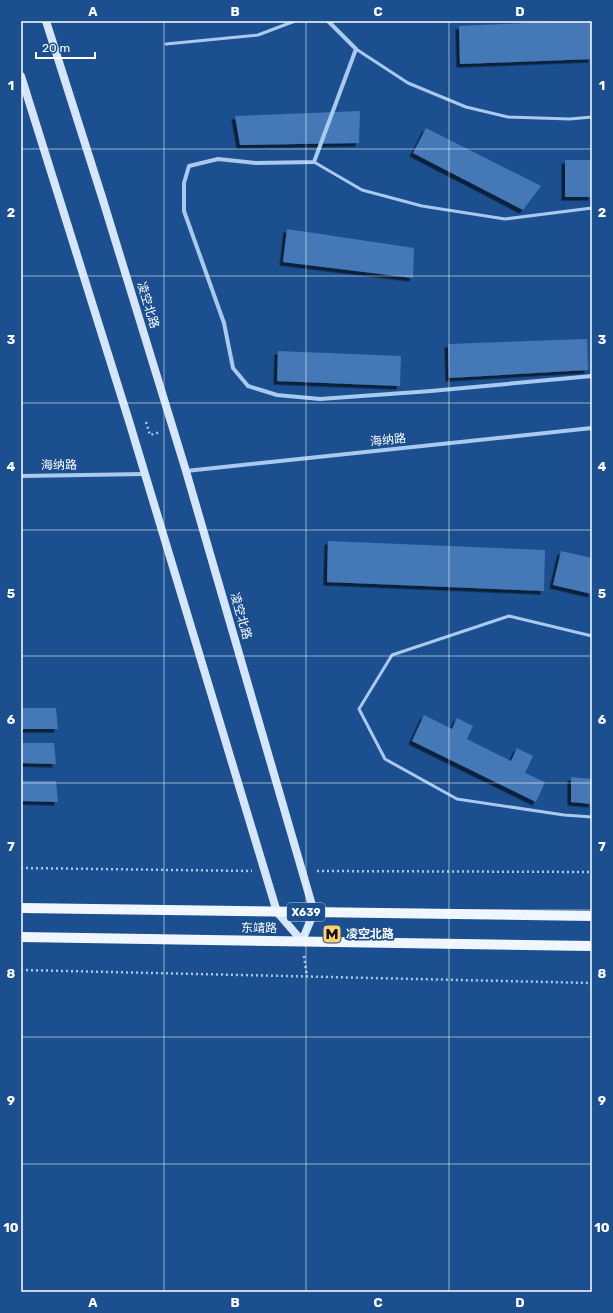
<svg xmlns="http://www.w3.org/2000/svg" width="613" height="1313" font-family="Rubik,'Noto Sans SC',sans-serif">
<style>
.building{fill:#4478b7;filter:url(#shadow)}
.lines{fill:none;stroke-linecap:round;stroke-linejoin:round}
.path{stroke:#a9c9ee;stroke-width:2.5;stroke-dasharray:2 3;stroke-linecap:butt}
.lane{stroke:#a9c9ee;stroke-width:3}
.street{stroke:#a9c9ee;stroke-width:4}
.secondary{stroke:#d6e6fa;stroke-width:8}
.primary{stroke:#f0f6ff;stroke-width:10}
.grid{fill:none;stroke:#fff;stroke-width:1;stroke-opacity:0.55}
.labels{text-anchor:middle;stroke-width:3.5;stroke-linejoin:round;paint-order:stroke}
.shield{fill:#1b4f8f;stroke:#bbcadd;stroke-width:1}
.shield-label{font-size:11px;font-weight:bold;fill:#fff}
.street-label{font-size:12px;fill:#fff;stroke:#1b4f8f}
.poi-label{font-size:12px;font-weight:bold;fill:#fff;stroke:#1b4f8f;text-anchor:start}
.neatline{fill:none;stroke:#fff;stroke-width:1.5}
.grid-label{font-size:13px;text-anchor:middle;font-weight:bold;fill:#fff}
</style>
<defs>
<filter id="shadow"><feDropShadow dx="-3.5" dy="3.5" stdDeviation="0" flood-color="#0009"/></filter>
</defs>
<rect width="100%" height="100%" fill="#1b4f8f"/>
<!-- building -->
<path class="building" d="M574,21h18v38l-132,5 -1,-38z
M360,111l-1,32 -119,2 -5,-29z
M426,128l115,58 -18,24 -110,-57z
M565,160h27v37h-27z
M287,229l127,19 -1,30 -130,-16z
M587,339l1,31 -139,8 -1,-34z
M278,351l123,5 -1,30 -123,-5z
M328,541l217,9 -1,41 -217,-9z
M561,551l31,7v36l-39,-9z
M21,708h35l2,21h-37z
M424,715l28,14 5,-11 16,8 -6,13 44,22 6,-13 16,8 -8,17 20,9 -9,20 -124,-61z
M21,743h33l2,21 -35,-1z
M571,777l21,2v25l-21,-2z
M21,781h35l2,21 -37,-1z"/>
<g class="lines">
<!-- path -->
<path class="path" d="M146,422l4,13 11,-3
M21,868l231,3
M317,871l275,1
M304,956l3,21
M21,970l571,13"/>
<!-- lane -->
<path class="lane" d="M166,44l92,-9 37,-14
M356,49l52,34 58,24 42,10 62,2 22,-2
M314,162l48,28 60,16 83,13 87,-11
M592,636l-83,-20 -117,39 -33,54 26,50 72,40 107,16 28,2"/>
<!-- street -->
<path class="street" d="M328,21l28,28 -42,113 -58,1 -38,-4 -29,7 -5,17v28l40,112 9,45 15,18 29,9 43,4 111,-8 161,-15
M186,471l406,-43
M21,476l124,-2"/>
<!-- secondary -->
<path class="secondary" d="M21,76l108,345 148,491 25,29 12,-29 -128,-441 -84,-274 -56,-176"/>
<!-- primary -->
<path class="primary" d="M21,908l571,8
M21,937l571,9"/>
</g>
<!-- grid -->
<path class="grid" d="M164,21v1271M306,21v1271M449,21v1271M21,149h571M21,276h571M21,403h571M21,530h571M21,656h571M21,783h571M21,910h571M21,1037h571M21,1164h571"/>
<!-- icons -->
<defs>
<g id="metro-square" transform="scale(1)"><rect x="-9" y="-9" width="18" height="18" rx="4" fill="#ffd166" stroke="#1b4f8f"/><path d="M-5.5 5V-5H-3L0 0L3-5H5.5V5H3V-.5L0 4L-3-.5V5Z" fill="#111"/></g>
</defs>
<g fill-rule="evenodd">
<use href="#metro-square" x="332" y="934"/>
</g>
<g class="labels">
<!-- shield labels -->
<rect class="shield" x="287" y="903" width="38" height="18" rx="3"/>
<g class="shield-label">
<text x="306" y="916">X639</text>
</g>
<!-- street labels -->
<g class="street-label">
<text transform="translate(148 305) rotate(73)" y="4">凌空北路</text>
<text transform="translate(388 440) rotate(-6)" y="4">海纳路</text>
<text transform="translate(59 465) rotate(-1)" y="4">海纳路</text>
<text transform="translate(241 616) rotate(74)" y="4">凌空北路</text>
<text transform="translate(259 928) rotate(1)" y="4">东靖路</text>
</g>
<!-- poi labels -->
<g class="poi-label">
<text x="346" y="938">凌空北路</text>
</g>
</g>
<!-- border -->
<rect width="613" height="1313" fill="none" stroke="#1b4f8f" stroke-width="44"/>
<!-- scale -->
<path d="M36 52v6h59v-6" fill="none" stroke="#ffffff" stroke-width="2"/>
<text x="42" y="52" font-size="12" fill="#ffffff" stroke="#1b4f8f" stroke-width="3" paint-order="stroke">20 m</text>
<rect x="22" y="22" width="569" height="1269" class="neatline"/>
<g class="grid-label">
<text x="93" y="16">A</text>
<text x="235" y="16">B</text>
<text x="378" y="16">C</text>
<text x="520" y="16">D</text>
<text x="11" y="90">1</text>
<text x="602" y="90">1</text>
<text x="11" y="217">2</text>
<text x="602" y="217">2</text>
<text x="11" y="344">3</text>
<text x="602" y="344">3</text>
<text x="11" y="471">4</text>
<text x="602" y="471">4</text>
<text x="11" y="598">5</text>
<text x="602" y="598">5</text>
<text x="11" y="724">6</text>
<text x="602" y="724">6</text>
<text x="11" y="851">7</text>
<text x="602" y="851">7</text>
<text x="11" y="978">8</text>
<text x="602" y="978">8</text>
<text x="11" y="1105">9</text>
<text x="602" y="1105">9</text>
<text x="11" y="1232">10</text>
<text x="602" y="1232">10</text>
<text x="93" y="1307">A</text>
<text x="235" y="1307">B</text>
<text x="378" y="1307">C</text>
<text x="520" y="1307">D</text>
</g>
</svg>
